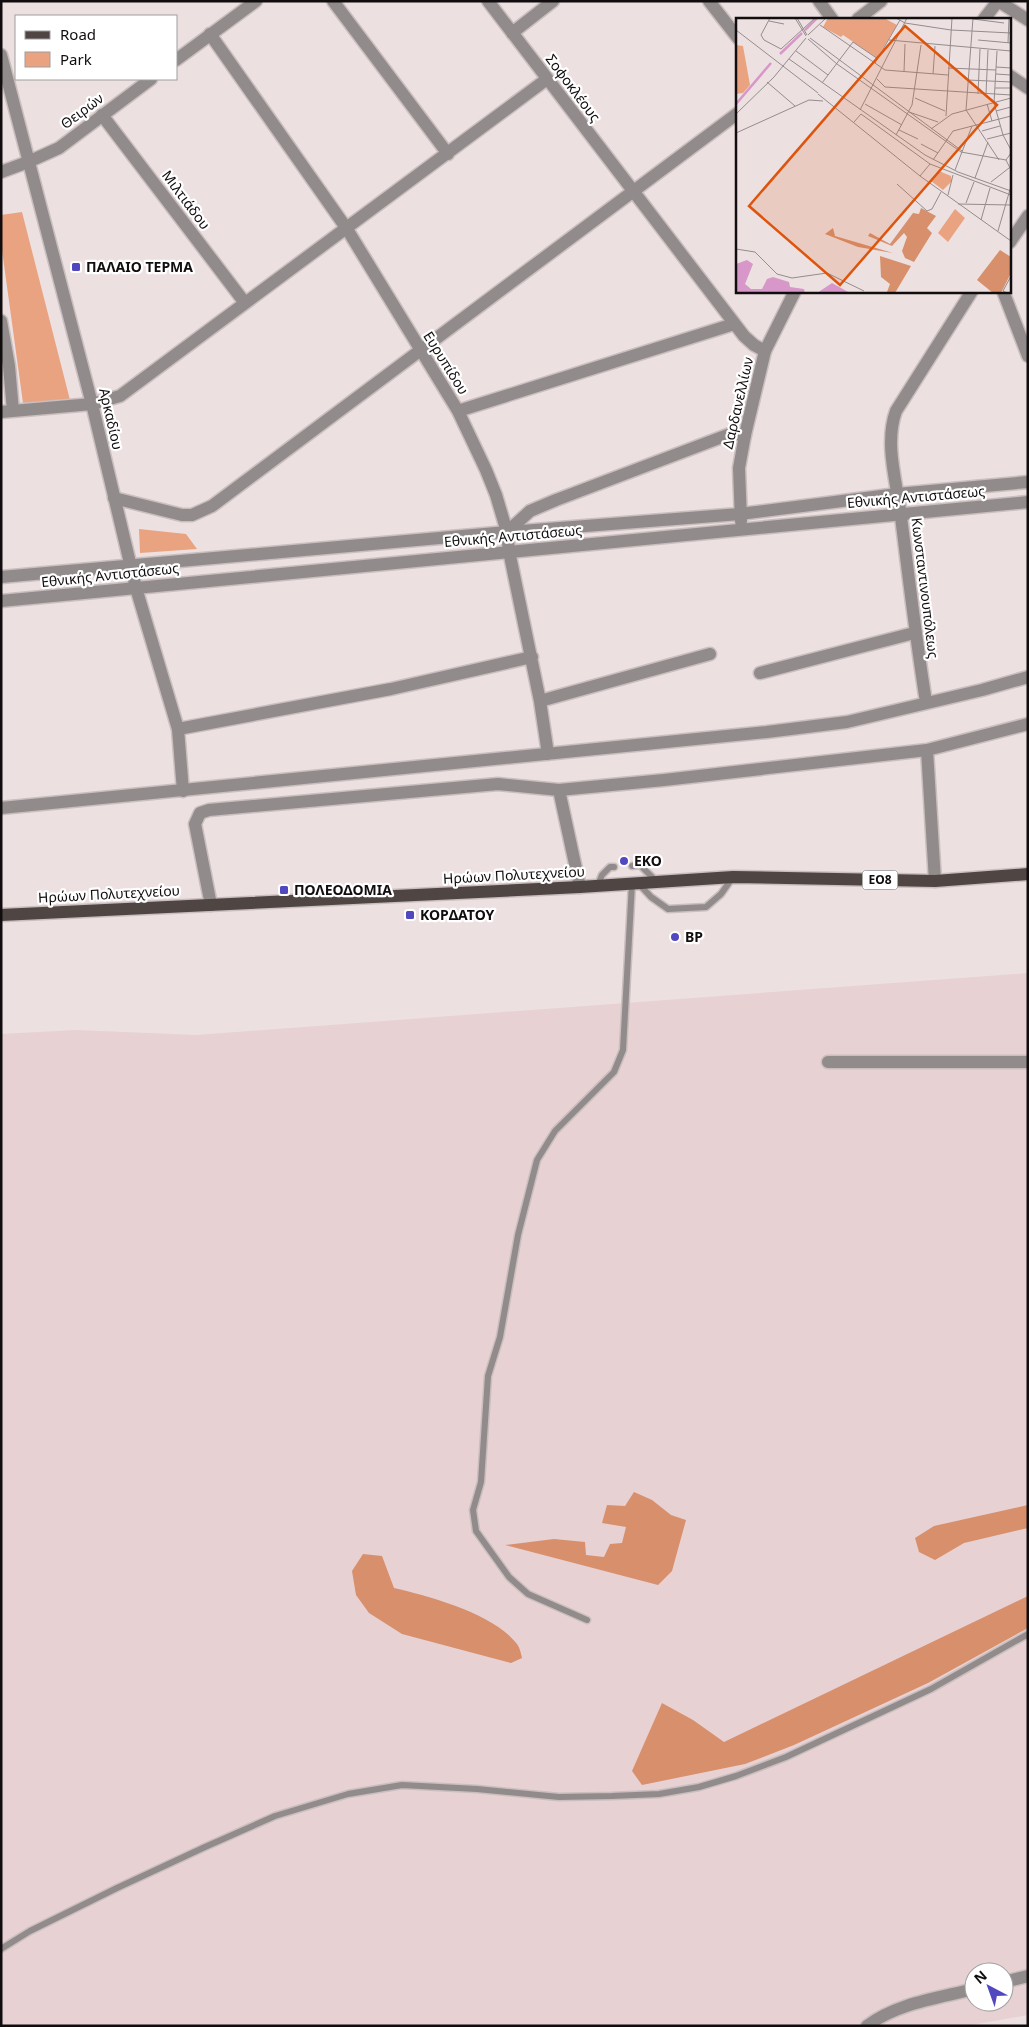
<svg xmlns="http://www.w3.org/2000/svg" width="1029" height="2027" font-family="'Noto Sans',sans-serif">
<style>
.built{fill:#e7d1d3;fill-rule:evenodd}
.green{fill:#e9a380}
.forest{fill:#d88f6b}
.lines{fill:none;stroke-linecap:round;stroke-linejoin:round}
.service-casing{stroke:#cabebf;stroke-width:9}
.minor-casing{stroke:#cabebf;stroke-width:15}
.tertiary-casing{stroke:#cabebf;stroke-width:15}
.primary-casing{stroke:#cabebf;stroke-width:15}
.service{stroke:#918c8b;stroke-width:6}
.minor{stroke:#918c8b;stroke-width:12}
.tertiary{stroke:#918c8b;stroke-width:12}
.primary{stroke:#4f4644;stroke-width:12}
.poi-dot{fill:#5148bf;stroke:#fff;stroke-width:2}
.labels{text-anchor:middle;stroke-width:4.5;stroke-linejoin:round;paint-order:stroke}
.shield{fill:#fff;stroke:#585656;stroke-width:1}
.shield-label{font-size:12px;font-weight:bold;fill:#110d0e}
.street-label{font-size:14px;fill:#110d0e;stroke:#fff}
.poi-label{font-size:14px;font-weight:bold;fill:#110d0e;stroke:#fff;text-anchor:start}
.inset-river{fill:none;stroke:#d797c9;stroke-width:2.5}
.inset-road{fill:none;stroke:#958c8d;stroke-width:1}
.view{fill:#dd550c;fill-opacity:0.15;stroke:#dd550c;stroke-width:2.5}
.inset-edge{fill:none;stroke:#110d0e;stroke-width:2.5}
</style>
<rect width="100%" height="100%" fill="#ede0e1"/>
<!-- built -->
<path class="built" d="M1028,973v1042l-62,11h-965v-992l75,-4 120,5zM974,1972h30v30h-30z"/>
<!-- green -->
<path class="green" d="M22,212l48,188 -47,3 -22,-160v-28z
M139,529l47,5 11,15 -57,4z"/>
<!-- forest -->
<path class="forest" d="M634,1492l18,8 19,15 15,5 -14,51 -14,14 -153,-40 49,-6 31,3 1,13 18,2 6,-13 12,-1 4,-16 -24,-4 5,-18 18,1z
M1028,1505v23l-64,15 -29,17 -16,-8 -4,-14 19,-12z
M363,1554l19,2 12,32c37,9 99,25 123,56 3,4 4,10 5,14l-11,5 -109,-29 -33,-21 -13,-18 -4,-24z
M1028,1596v32l-100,55 -134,62 -49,19 -103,21 -10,-14 30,-68 31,17 31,22z"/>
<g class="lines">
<!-- service casing -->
<g class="service-casing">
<path id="service" d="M632,866l8,-1 17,17
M639,884l12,13 17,12 38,-2 15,-13 12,-17
M598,885l4,-10 8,-8h4
M587,1620l-59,-26 -19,-17 -33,-46 -3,-21 8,-28 7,-106 12,-39 18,-102 19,-75 18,-29 59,-59 9,-22 9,-167
M1,1949l29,-18 87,-43 88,-41 70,-31 73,-22 54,-9 75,4 82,8 53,-1 47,-2 40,-7 37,-11 50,-19 145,-68 97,-55"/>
</g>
<!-- minor casing -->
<g class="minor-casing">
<path id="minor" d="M333,1l115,153
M488,1l256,335 10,9 11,6
M709,1l29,37
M819,1l13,18
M858,19l23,-18
M512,33l41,-32
M210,34l137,195 111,182 28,59 10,25 11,37 2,19 31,150 8,53
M1010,76l18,12
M102,115l143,188
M1,172l27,-10
M1010,242l18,-26
M1003,291l25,65
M1,321l8,45 4,45
M458,411l276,-87
M1,412l91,-8 28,-8 427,-317
M114,498l68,17h10l20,-9 526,-393
M507,532l23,-21 26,-11 174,-66 15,1
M760,673l154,-40
M540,701l170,-47
M926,702c-10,-62 -17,-123 -25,-185 -4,-34 -17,-73 -5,-106l76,-120
M178,729l213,-40 141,-32
M927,750l8,131
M559,790l21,97
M1,808l766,-76 80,-10 135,-32 46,-13
M211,905l-16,-81 5,-11 9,-3 289,-26 61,6 105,-10 263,-30 101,-26
M828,1062h200
M1004,1982l24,-6
M867,2026c30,-23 72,-28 107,-37"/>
</g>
<!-- tertiary casing -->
<g class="tertiary-casing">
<path id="tertiary" d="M998,1l30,19
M984,19l14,-18
M1,55l91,349 44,184 42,141 5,62
M176,60l80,-59
M28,162l31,-14 92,-69
M741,521l-2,-53 6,-33 20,-84 30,-60
M1,577l506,-45 233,-18 157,-20 131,-12
M1,601l1027,-99"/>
</g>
<!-- primary casing -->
<g class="primary-casing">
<path id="primary" d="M1,915l579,-28 153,-10 202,4 93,-7"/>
</g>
<!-- service -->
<use href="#service" class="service"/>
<!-- minor -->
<use href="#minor" class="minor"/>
<!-- tertiary -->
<use href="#tertiary" class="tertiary"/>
<!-- primary -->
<use href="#primary" class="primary"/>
</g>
<!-- markers -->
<g class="poi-dot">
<rect x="71" y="262" width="10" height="10" rx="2.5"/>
<circle cx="624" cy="861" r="5"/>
<rect x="279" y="885" width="10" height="10" rx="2.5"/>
<rect x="405" y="910" width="10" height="10" rx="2.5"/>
<circle cx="675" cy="937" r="5"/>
</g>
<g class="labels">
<!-- shield labels -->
<rect class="shield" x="862.5" y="870.5" width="35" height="19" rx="4"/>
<g class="shield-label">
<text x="880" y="884">ΕΟ8</text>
</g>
<!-- street labels -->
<g class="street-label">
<text transform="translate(573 88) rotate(53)" y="5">Σοφοκλέους</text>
<text transform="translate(82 111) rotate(-37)" y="5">Θειρών</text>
<text transform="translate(186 200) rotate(53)" y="5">Μιλτιάδου</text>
<text transform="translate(446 363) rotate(58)" y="5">Ευρυπίδου</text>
<text transform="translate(738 403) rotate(-77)" y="5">Δαρδανελλίων</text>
<text transform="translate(111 419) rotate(77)" y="5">Αρκαδίου</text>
<text transform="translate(916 497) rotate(-5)" y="5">Εθνικής Αντιστάσεως</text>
<text transform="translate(513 536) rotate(-5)" y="5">Εθνικής Αντιστάσεως</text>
<text transform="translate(110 575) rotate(-6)" y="5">Εθνικής Αντιστάσεως</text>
<text transform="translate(925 588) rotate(83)" y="5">Κωνσταντινουπόλεως</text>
<text transform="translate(514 875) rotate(-3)" y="5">Ηρώων Πολυτεχνείου</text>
<text transform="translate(109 894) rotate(-3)" y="5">Ηρώων Πολυτεχνείου</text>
</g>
<!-- poi labels -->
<g class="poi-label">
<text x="86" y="272">ΠΑΛΑΙΟ ΤΕΡΜΑ</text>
<text x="634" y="866">EKO</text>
<text x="294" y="895">ΠΟΛΕΟΔΟΜΙΑ</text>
<text x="420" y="920">ΚΟΡΔΑΤΟΥ</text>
<text x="685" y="942">BP</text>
</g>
</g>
<!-- overview -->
<g transform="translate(736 18)">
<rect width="275" height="275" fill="#ede0e1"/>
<path d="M92,0h56l13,7 -20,33 -34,-23 -2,2 -18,-10zM0,27l7,1 7,39 -7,8 -7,1zM203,153l12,5 1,5 -9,9 -12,-9zM219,191l10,9 -17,24 -10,-9z" fill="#e9a380"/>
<path d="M185,190l15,8 -9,12 5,5 -18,29 -9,-4 -3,-7 5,-14 -3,-4 -12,13 -24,-10 2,-3 20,11 23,-31 6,1zM97,210l2,8 58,17 -35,-6 -33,-13zM264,232l11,7v16l-10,20h-8l-16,-13zM144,238l31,10 -16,27 -8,-1 3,-8 -9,-7z" fill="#d88f6b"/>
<path d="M11,242l6,4 -8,20 6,5h11l5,-10 6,-2 16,5 1,5 14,2 1,4h-69v-29zM96,265l18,10h-33z" fill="#d797c9"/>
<path class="inset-river" d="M69,12l12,-12M44,36l22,-21M0,86l35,-41"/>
<path class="inset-road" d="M34,0l-9,17 3,5 17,9 34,-31M59,0l11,18M61,0l10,17M160,0l9,5 46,7 60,3M237,0l-7,92 33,50M237,1l31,4M33,3l15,3M84,7l65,45 63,5M0,12l82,63M72,17l18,-17M74,20l152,113M72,21l29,25 124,88 45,8M153,22l122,11M242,22l33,3M272,25l1,-25M60,33l32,24M261,33l-3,52 9,32 8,15M53,41l136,96 33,17 53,19M139,45l25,-43M260,49l15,1M212,50l48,2M168,54l1,-28M197,56l2,-28M260,56l15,1M141,61l8,8 126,8M232,62l43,2M31,64l28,24M86,65l31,-41 25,17M259,70h16M82,76l102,82 91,65M242,76l2,-45M250,76l2,-44M179,80l30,13M129,86l37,21M251,86l5,17M124,92l47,-92M260,93l15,-4M173,94l29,10M0,96l38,-37 32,-39M210,98l6,-98M118,104l7,-8 69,50 81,31M195,111l21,-15 59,-16M163,112l19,9M246,113l18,-5M0,115l73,-33 14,1M160,117l16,-30 9,-60M251,121l24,-6M185,126l17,9M275,135l-5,7 5,10M197,142l20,-29 58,-15M219,152l17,-44M184,158l10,-12M239,160l13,-36M255,164l18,-14M161,166l30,27 5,-2 9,-17M212,177l5,-20M230,185l8,-21M222,186l53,1M245,202l9,-32M262,213l13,-45M0,231l19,3 22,22 15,4 35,-5 37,18M271,275l-4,-2 8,-15"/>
<path class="view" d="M169,8l92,79 -157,180 -91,-79z"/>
<rect width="275" height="275" class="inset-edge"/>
</g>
<!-- border -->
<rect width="1029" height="2027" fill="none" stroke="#110d0e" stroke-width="5"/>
<!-- legend -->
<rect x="15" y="15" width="162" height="65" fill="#ffffff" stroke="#a09e9f"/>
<rect x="25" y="31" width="25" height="8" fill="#4f4644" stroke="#a09e9f"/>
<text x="60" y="40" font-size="15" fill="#110d0e">Road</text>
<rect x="25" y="52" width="25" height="15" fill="#e9a380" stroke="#a09e9f"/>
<text x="60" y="65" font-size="15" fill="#110d0e">Park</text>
<!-- north arrow -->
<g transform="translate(989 1987) rotate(319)"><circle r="24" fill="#ffffff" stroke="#a09e9f"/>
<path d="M0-4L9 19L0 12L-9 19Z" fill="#5148bf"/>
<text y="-8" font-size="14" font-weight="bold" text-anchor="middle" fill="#110d0e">N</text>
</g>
</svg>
